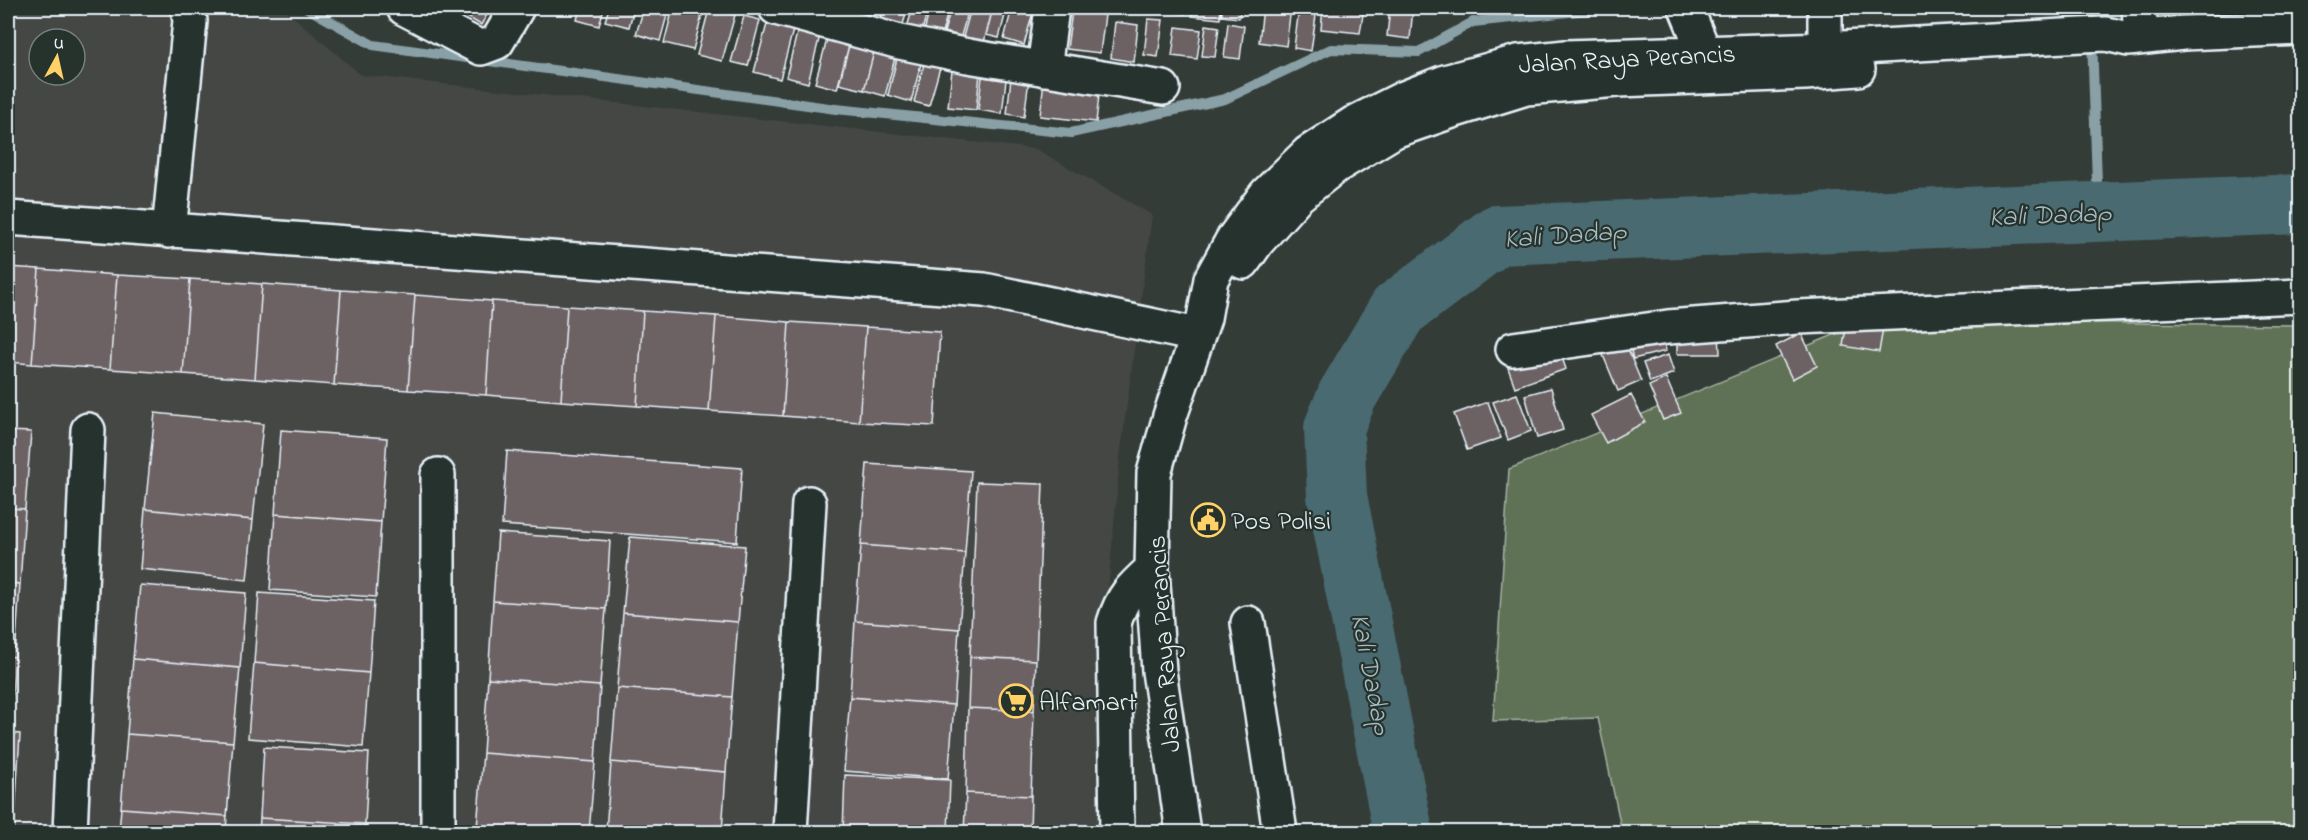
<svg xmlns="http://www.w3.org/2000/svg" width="2308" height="840" font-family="'Indie Flower',sans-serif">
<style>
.built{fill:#454745;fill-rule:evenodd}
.green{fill:#607254;stroke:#a4b2a6;stroke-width:1.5}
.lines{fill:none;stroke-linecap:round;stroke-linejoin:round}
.stream{stroke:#89a1a6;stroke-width:10}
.river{stroke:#496b70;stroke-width:60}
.building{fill:#6d6264;stroke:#e8f1f8;stroke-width:1.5}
.minor-casing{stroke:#e8f1f8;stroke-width:38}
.minor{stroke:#26332d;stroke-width:33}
.labels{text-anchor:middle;stroke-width:4.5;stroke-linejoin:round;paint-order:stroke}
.street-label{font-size:26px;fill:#e8f1f8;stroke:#26332d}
.poi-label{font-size:26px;fill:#e8f1f8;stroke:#26332d;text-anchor:start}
.water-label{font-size:27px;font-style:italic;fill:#a8bbc2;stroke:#26332d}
</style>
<rect width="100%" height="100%" fill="#343c38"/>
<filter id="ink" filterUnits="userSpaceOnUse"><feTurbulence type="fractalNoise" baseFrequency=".0167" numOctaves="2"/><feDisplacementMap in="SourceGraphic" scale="12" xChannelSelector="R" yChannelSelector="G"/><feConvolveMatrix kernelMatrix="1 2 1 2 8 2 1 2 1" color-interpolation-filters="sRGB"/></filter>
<g filter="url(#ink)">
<!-- built -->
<path class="built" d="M8,8h275l78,67 675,74 116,66 -32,242 -16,178 25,197h-1121zM39,39h36v36h-36z"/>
<!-- green -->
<path class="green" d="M1870,320l430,5v507h-678l-24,-114 -105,3 16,-252z"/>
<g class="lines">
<!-- stream -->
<path class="stream" d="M307,8l66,37 463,64 235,24 154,-34 106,-50 88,3 54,-30 134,-14
M2091,8l7,204"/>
<!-- river -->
<path class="river" d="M1403,832l-66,-336 -3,-68 13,-32 51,-86 99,-75 803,-31"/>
</g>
<!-- building -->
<path class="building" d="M452,8h39l-10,17z
M580,8h24l-5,18 -22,-6z
M609,8h25l-5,19 -24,-6z
M644,8h25l-9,33 -24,-7z
M673,8h31l-11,42 -29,-7z
M859,8h24l-4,13 -22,-6z
M884,8h24l-6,19 -22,-5z
M913,8h15l-6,23 -15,-4z
M930,8h19l-8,29 -17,-5z
M951,8h18l-8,28 -17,-4z
M971,8h22l-9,34 -21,-5z
M993,8h14l-8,30 -13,-3z
M1012,8l21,4 -9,33 -20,-6z
M1165,8h21l-1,6 -20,-3z
M1193,8h28l-1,11 -28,-3z
M1222,8h19l-2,10 -17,-2z
M1263,8h28l-5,38 -27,-4z
M1299,8h18l-6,43 -17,-3z
M1323,8h41l-4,25 -39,-4z
M1390,8h23l-3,31 -23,-3z
M709,9l26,6 -13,46 -25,-6z
M1072,11l33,4 -5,38 -33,-4z
M744,16l16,4 -12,46 -17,-4z
M1148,19l15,1 -5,37 -14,-2z
M1115,22l23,3 -4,37 -23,-4z
M1228,23l16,3 -4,33 -16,-2z
M767,24l26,6 -13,49 -26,-7z
M1206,25l13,2 -4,30 -13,-1z
M1176,27l25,3 -4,29 -25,-3z
M798,29l22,6 -12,48 -22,-6z
M828,36l22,6 -13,47 -22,-6z
M850,42l25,6 -11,42 -25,-6z
M875,48l21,6 -11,42 -21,-6z
M898,54l24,6 -11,42 -23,-7z
M925,60l16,4 -12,42 -15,-4z
M952,70l28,4 -4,36 -28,-3z
M982,77l24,3 -4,34 -24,-4z
M1011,78l18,2 -5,37 -17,-3z
M1044,80l56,7 -4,35 -56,-6z
M8,267l31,2 -7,95 -24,-2z
M39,269l78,6 -7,94 -78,-5z
M117,275l73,4 -7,95 -73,-5z
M190,279l72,5 -7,95 -72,-5z
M262,284l79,6 -7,95 -79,-6z
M341,290l74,5 -7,95 -74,-5z
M415,295l77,6 -6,94 -78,-5z
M492,301l75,5 -6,95 -75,-6z
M567,306l76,5 -6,95 -76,-5z
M643,311l73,5 -7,95 -72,-5z
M716,316l73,6 -6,94 -74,-5z
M789,322l77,5 -7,95 -76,-6z
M1847,322l36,6 -4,24 -36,-6z
M866,327l74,5 -6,94 -75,-4z
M1661,331l5,20 -33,8 -5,-20z
M1677,331h42l1,23h-43z
M1801,333l16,33 -25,13 -16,-33z
M1623,338l18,43 -23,10 -18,-43z
M1559,349l7,20 -51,18 -7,-19z
M1668,355l6,18 -24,9 -7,-19z
M1666,378l15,35 -18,7 -14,-34z
M1551,388l12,42 -26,8 -12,-43z
M1517,394l14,37 -23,9 -15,-38z
M1631,395l14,27 -39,21 -15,-28z
M1488,402l13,36 -34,12 -13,-36z
M155,413l108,11 -10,96 -108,-11z
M281,430l106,8 -6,84 -106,-8z
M8,431l23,1 -6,77 -17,-1z
M507,451l235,17 -5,74 -235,-17z
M867,464l104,7 -6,82 -104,-8z
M977,482l66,2 -7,176 -66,-3z
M8,508l17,1 -5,75 -12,-1z
M145,509l108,11 -6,60 -107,-11z
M275,514l106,8 -5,75 -106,-7z
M498,533l112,8 -4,68 -113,-8z
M630,537l115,9 -7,76 -115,-9z
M861,545l104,8 -6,76 -104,-8z
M8,583l12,1 -5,73 -7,-1z
M140,585l106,8 -6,75 -107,-9z
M259,593l115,8 -5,72 -115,-10z
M493,601l113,8 -6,77 -112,-8z
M623,613l115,9 -6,75 -115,-9z
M855,621l104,8 -5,76 -104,-8z
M8,656l7,1 -5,73h-2z
M970,657l66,3 -2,51 -66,-3z
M133,659l107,9 -7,74 -106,-8z
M254,663l115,10 -6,74 -115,-9z
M488,678l112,8 -5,76 -112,-9z
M617,688l115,9 -6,75 -115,-10z
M850,697l104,8 -6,74 -104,-8z
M968,708l66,3 -3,85 -65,-3z
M8,733l12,1 -6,98h-6z
M127,734l106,8 -6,74 -106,-8z
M264,747l105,6 -4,71 -105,-6z
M483,753l112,9 -6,70h-53l-59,-4z
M611,762l115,10 -4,60h-116z
M845,775l105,5 -2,52h-105z
M966,793l65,3 -1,36h-66z
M121,808l106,8 -1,16h-107z
M260,818l105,6v8h-106z
M477,828l59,4h-60z"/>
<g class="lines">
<!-- minor casing -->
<g class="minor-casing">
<path id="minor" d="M404,8l77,40 16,-6 20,-34
M776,8l124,34 68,14 195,32
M1686,8l18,44v19
M1825,8v41
M2139,8l2,28
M1044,69l8,-61
M8,218l976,72 213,45
M169,231l21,-210 -2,-13
M1243,262l14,-20 40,-45 39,-31 58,-35 61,-21 71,-22 91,-8 188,-7 53,-4
M1513,349l155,-22 130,-10 502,-21
M1248,623l32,209
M70,832l18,-402
M438,832v-357
M790,832l19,-329
M1117,832l-3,-209c8,-27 18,-36 38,-54
M1183,832l-24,-161 -7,-102 2,-96 16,-57 34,-98 7,-39 22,-40 33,-45 42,-41 46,-30 50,-25 41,-16 73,-20 48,-5 259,-8 257,-14 24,-1 22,5 55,-6 117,-5"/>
</g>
<!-- minor -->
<use href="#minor" class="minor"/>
</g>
</g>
<!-- icons -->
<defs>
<g id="civic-ring" transform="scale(1.725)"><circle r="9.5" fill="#26332d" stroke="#ffd166" stroke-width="1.5"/><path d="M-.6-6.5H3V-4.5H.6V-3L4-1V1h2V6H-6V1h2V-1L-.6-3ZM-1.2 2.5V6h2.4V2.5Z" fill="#ffd166"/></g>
<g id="supermarket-ring" transform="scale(1.725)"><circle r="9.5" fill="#26332d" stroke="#ffd166" stroke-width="1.5"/><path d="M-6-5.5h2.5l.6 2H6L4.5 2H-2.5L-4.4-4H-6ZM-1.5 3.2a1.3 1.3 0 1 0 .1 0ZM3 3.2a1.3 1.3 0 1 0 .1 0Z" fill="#ffd166"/></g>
</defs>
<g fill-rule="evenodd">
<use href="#civic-ring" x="1208" y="520"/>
<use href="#supermarket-ring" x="1016" y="701"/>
</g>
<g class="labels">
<!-- street labels -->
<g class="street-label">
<text transform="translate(1627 58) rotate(-3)" y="9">Jalan Raya Perancis</text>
<text transform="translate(1163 644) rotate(-94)" y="9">Jalan Raya Perancis</text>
</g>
<!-- poi labels -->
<g class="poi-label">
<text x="1231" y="529">Pos Polisi</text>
<text x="1039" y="710">Alfamart</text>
</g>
<!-- water labels -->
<g class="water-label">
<text transform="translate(2050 214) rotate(-2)" y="9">Kali Dadap</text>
<text transform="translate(1565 234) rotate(-4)" y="9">Kali Dadap</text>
<text transform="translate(1372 674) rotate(79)" y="9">Kali Dadap</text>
</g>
</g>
<!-- margin -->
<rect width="2308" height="840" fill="none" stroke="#26332d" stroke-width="30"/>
<rect x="15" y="15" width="2278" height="810" fill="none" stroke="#e8f1f8" stroke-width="2" filter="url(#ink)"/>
<!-- north arrow -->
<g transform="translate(57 57) rotate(8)"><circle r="28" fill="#26332d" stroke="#747f7e" stroke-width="1.5"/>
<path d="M0-4.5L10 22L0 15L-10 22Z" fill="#ffd166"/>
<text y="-9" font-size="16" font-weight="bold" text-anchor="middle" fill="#e8f1f8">U</text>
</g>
</svg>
